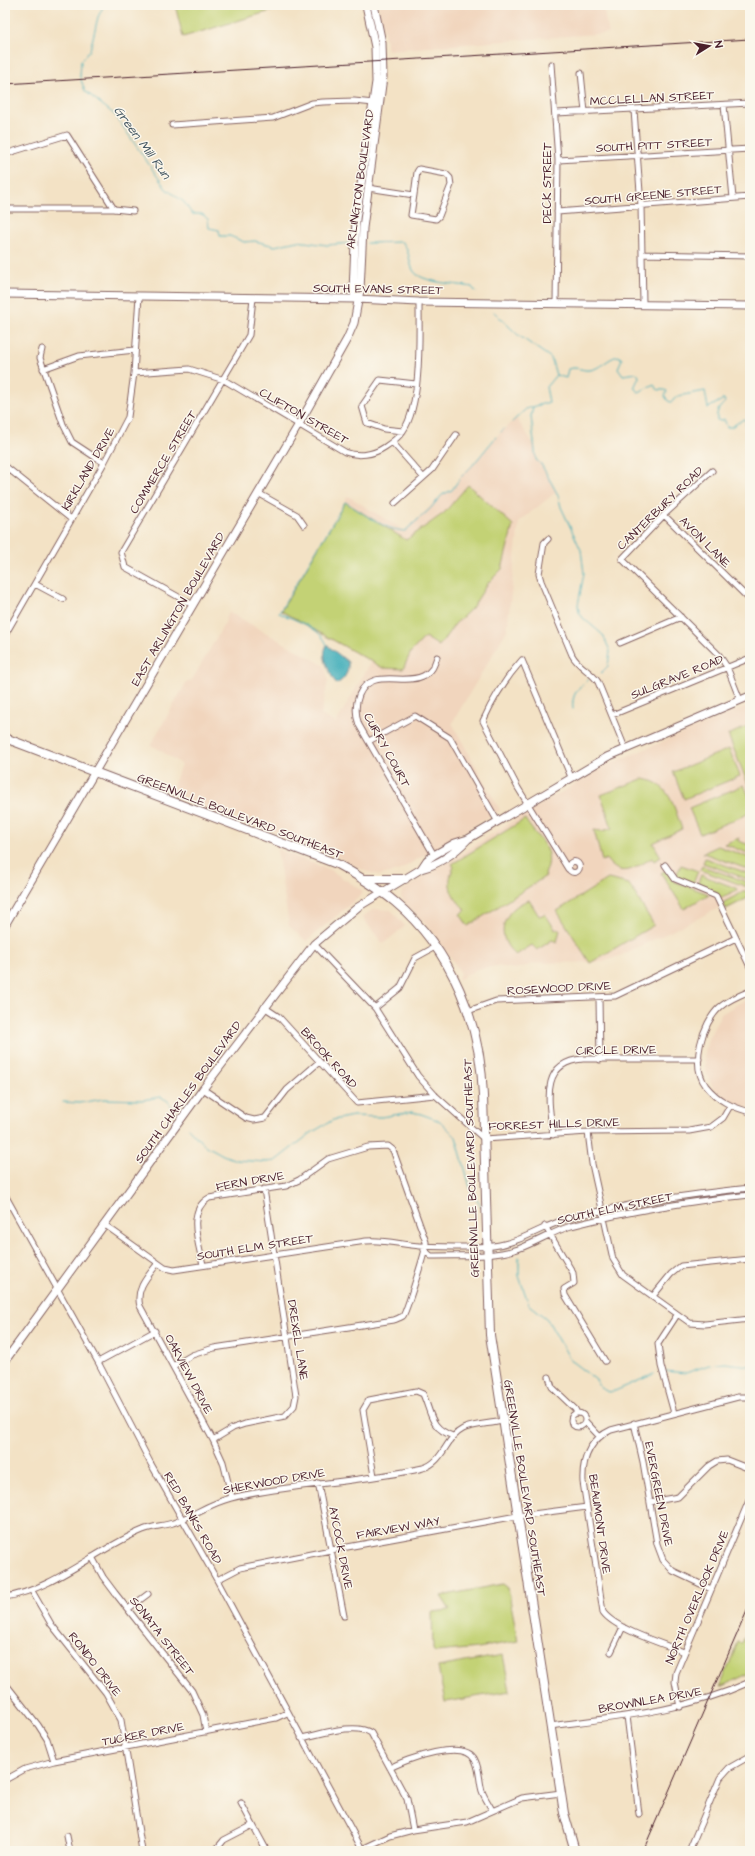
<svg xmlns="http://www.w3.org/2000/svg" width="755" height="1856" font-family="'Architects Daughter',sans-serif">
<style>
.built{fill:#f1d5bd}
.green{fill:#c3d274;stroke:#867850}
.water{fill:#3babb8;stroke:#426572}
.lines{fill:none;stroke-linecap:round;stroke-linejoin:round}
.stream{stroke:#3babb8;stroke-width:1}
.minor-casing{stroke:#856361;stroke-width:7}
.major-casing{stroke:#856361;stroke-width:9}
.highway-casing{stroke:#856361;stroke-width:10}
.minor{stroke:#fff;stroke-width:5}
.major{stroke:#fff;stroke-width:7}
.highway{stroke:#fff;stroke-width:8}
.rail{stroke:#4a1f2b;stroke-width:1}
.labels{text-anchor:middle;stroke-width:3;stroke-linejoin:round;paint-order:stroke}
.street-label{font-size:12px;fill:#4a1f2b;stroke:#fbf7ec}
.water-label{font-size:13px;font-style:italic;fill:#445763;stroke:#fbf7ec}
</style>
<rect width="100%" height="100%" fill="#fbf7ec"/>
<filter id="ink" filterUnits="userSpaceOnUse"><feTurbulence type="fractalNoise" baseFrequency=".025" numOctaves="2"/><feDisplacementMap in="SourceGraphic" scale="8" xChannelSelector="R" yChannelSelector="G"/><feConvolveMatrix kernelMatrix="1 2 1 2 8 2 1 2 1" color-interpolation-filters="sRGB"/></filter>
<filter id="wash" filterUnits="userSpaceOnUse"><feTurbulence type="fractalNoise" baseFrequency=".012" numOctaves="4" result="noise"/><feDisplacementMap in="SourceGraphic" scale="16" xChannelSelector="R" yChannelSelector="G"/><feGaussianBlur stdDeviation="0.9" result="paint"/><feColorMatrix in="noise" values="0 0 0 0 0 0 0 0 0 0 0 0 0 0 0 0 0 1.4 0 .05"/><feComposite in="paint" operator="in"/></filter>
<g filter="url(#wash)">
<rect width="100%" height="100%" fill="#f3e2c5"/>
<!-- built -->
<path class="built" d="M378,5h224l7,28 -221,17z
M516,418l19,28 1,14 5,4 15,28 -37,30 -12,108 -55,93 48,87 -102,61 -18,4 -15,-4 -39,-20 -155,-58 10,-29 -26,-17 -5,-1 36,-63 6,-3 34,-59 -1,-2 4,-7 96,54 3,14 -7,35 15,8 35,-61 -90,-51 67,-115 57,35 37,-36 10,-5 8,-12 12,-12 29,-34z
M750,705v188l-128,62 -19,7 -66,1 -22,6 -18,-3 -20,3 -19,11 2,-8 -7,-11 -19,-28 -31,-33 -2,-3 1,-6 98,-62 105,-63z
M277,849l53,21 33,21 -5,7 -52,43 -17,-15z
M374,909l17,1 14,16 -22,18 -21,-27z
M750,997v111l-19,-6 -18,-15 -6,-12 -3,-17 4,-19 13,-25z"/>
<!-- green -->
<path class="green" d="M175,5h116l-108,32z
M468,485l45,40 -11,44 -14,14 -16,25 -17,16 -16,22 -14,-9 -14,15 -8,17 -20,-1 -102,-57 64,-109 61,38 38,-27z
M750,725v64l-22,-54z
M729,749l11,27 -56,23 -11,-27z
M642,779c27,2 32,28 40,50l-29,14 8,14 -7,4 -2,-3c-17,10 -31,22 -46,1l-4,2 -8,-31 8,1 10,-3 -11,-33z
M744,785l6,13v15l-50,21 -11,-26z
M525,819c11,19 32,30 20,55l1,2 -78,50 -8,-12 6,-4c-13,-12 -22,-25 -12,-43l-2,-3z
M739,838l-1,3 12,4v9l-26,-10z
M718,846l32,12v12l-47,-17z
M705,858l45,16v6l-47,-17z
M681,865l17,6 -5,13 -18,-7z
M702,866l48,17v5l-50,-18z
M666,870l7,11 36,13 -25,15 -23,-36z
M701,875l35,13 1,2 -17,8 -4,-6 -19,-7z
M608,879l21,5 25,41 -64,38 -33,-52z
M745,891l5,2v4l-24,12 -3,-6 1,-1z
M529,900l10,16 6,-2 10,15 5,1 -3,12 -5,-2 -15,10 -5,-5 -16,10c-23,-18 -13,-47 13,-55z
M503,1584l5,4 10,53 -40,7 -43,4 -2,-2 -1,-38 18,-2 -9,-14z
M750,1624v49l-30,14 18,-45 4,1z
M503,1655l7,36 -65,11 -7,-35z"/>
<!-- water -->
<path class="water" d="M327,645l21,17c1,9 -3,18 -12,22 -6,-11 -16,-28 -9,-39z"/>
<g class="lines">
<!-- stream -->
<path class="stream" d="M104,5l-6,12 -8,33 -9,11 -1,16 5,14 30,24 51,74 18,13 8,12h10l6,5 1,9 10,2 1,6h10l14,6 11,-1 20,5 22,-5 30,4 24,-2
M367,243l35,-1c8,8 6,18 11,28 6,13 46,14 59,17l4,5
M494,312l24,23 33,23 5,17 10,3 2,-9c9,-3 14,2 22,1 10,-1 18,-12 28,-14l4,3 -4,9 5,7 14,-2 2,4 -5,11 5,4 15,-8c3,9 6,4 13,7l-2,5 3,5 3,1 7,-6 27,-5 3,17 16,-9 1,3c-6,6 -9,9 -8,18l4,1 3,-2 3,8h4l13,-8 2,2v18l4,4
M533,407l-2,9 5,44 5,4 17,31 3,12 20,43 3,23 -6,32 1,7 4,6 20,17 7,16 -2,15 -8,8
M512,422l14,-13 23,-7 -3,-15 10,-12
M501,432l3,-3
M327,645c-6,-17 -32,-25 -48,-32l66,-111c18,11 39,28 60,29l25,-22 12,-14 10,-5 8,-12 12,-12 24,-29
M573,709c-2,-14 5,-22 16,-30
M63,1102l16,1 24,-4 39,1 19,-3 7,4 7,11
M188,1128l15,16 20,11 13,5 30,2 9,-1 36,-28 22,-13 20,-4 28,1 31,-5 9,2 19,7 16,16 16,57 10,13
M519,1257v19l10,29 18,14 24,42 25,19 5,8 7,4 7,-1 39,-17
M665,1371l21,2 23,-8 16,-2 25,3"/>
</g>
</g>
<g filter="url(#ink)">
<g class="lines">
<!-- minor casing -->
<g class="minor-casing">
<path id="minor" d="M668,5h15
M551,64l7,96 -2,142
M581,73l4,39
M724,105l9,93
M634,110l7,96 2,97
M556,113l194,-10
M172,125l101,-7 39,-15 11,-1 31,-1 20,2
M5,154l62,-19 47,74
M558,160l192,-11
M368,188l46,7 -3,20 25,4 3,-3 12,-31 -1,-7 -4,-4 -27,-5 -2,3 -3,23
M5,209h109l19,2
M557,212l193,-15
M642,254l108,2
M42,349l-2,9 23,66 9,18 32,21
M43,369l36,-13 56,-6
M134,373l55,-4 35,11 121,72c13,5 28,3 40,-5 6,-4 14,-10 18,-16 19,-27 16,-97 16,-129
M403,431l-19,-2 -17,-6 -5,-17 18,-26 36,4
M392,442l31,35
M5,466l66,53
M712,471l-48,44 -42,44 97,96 8,12 13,33
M258,493l39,22 7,10
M395,503l37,-33 24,-35
M664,515l86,85
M548,539l-4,4 -5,31 2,7 31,74c6,12 19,16 26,27l27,66
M35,584l28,15
M193,605l-68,-38 -4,-15 128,-217 4,-37
M5,635l99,-172 24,-46 6,-44 5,-77
M620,643l61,-26
M612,715l138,-57
M369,741l46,-25 35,22 48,84
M434,855l-75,-130c-4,-11 -4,-20 0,-30 12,-28 44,-9 64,-19 9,-4 11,-10 14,-19
M568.5 867a5.5 5.5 0 1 1 11 0a5.5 5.5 0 1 1-11 0Z
M665,865l10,14 41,17 34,71
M568,869l-50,-81 -35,-67c10,-22 23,-43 39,-61l49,117
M314,944l61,64 43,68 17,19 49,44 104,-7 101,-1 22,-4 12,-9 7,-12
M750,991c-10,4 -22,9 -30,16 -18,16 -30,58 -14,79 12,15 26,21 44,26
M599,998l1,62
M264,1007l15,10 78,86 78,-8
M375,1008l25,-20 15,-30 20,-11
M468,1011l28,-10 119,-5 121,-58
M203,1089l43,29 8,2 11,-2 22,-28 32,-28
M588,1132l4,32 21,95 10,16 67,48 15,1 45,-5
M553,1135c-4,-32 -14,-73 30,-76h116
M5,1195l93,167 53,102 66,116 146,271
M105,1225l60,43 9,2 192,-29c18,-2 36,4 54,5 24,1 50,2 73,0 28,-3 51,-21 77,-28 59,-15 120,-24 180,-30
M545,1226l28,47 1,10 -10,6 1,6 40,66
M424,1250l7,6c29,-1 60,2 87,-7 19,-7 34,-17 53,-23 59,-15 119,-25 179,-31
M158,1263c-10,13 -23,26 -18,43l73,134 10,22 9,36
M653,1296l18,-22 10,-8 69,-7
M98,1362l57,-31
M173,1366l19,-11 22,-7 180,-28c3,-1 7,-3 9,-4 3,-4 24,-68 23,-74l-33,-92 -5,-4 -20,1 -40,12 -29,21 -13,6 -77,12c-23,13 -10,46 -6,67
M549,1377l3,10 23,22 2,4
M571 1420a7 7 0 1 1 14 0a7 7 0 1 1-14 0Z
M674,1413l-13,-47 -3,-22 19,-29
M585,1421l15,16
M634,1423l9,39 14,82 6,16 10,11 38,18
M213,1440l20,-12 12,-4 40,-8 9,-10 2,-10 -32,-207
M374,1476l-11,-66 6,-10 47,-9 7,3c9,21 7,34 30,42
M318,1483l26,133
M650,1502l28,-5 31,-31 8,-5 10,-1 23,9
M92,1557l11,20 12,16 77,98 11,24 3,17
M217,1580l23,-12 91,-18 186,-34 70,-9
M32,1591l19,33 55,69 15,27 21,131
M5,1597c48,-7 93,-49 138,-67 9,-4 20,-4 30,-7 20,-7 37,-20 58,-25 63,-15 129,-15 192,-30 21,-6 22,-30 40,-39 11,-5 27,-5 39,-8
M128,1609l20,-15
M611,1652l12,-25
M684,1652c-21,-8 -69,-23 -81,-40l-20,-130c-1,-22 6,-42 28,-52l127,-33h12
M5,1683l33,42 9,14 7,22
M680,1707l-5,-25 1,-9 74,-175
M627,1716l12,98
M550,1726c69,-9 136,-15 200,-44
M301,1738c17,-3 55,-16 70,-5l36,66 6,31
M390,1768c16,-9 75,-30 85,-8 5,10 4,21 7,31 2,6 7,13 10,19
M5,1780l20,-11 29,-8 222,-43 11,-5
M241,1803l26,48
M67,1836l3,15
M362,1849l28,-13 23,-6 54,-8 55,-24 39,-5
M215,1851l9,-11 29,-15
M689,1851l31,-73 9,-10 21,-12"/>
</g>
<!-- major casing -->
<g class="major-casing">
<path id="major" d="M5,294l352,5 62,3 331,4
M357,299l-4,-8 3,-72 20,-137 -1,-35 -9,-42
M421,869l6,-9 7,-5 21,-12 13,-4 139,-82 143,-61
M5,925l294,-501 48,-85 7,-16 6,-33 3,-62 20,-151 -1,-34 -8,-38
M5,1361l198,-272 111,-145 44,-37 63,-38c18,-5 34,-16 47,-30"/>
</g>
<!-- highway casing -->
<g class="highway-casing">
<path id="highway" d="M5,738l332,126c20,11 40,23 58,38 57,48 86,122 88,194l7,239 74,478 11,38
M362,879h43"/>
</g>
<!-- minor -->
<use href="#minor" class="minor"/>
<!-- major -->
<use href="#major" class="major"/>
<!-- highway -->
<use href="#highway" class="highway"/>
<!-- rail -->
<path class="rail" d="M5,84l745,-45
M643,1851l107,-247"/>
</g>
</g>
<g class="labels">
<!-- street labels -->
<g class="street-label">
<text transform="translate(652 98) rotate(-3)" y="4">MCCLELLAN STREET</text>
<text transform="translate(654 145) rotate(-3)" y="4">SOUTH PITT STREET</text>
<text transform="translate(360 179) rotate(-82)" y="4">ARLINGTON BOULEVARD</text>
<text transform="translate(547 183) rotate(-90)" y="4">DECK STREET</text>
<text transform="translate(653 195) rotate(-5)" y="4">SOUTH GREENE STREET</text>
<text transform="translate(378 289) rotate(1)" y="4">SOUTH EVANS STREET</text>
<text transform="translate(304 416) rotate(30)" y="4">CLIFTON STREET</text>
<text transform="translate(163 462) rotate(-59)" y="4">COMMERCE STREET</text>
<text transform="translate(88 469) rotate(-60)" y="4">KIRKLAND DRIVE</text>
<text transform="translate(660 508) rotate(-44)" y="4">CANTERBURY ROAD</text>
<text transform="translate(705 542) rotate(45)" y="4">AVON LANE</text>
<text transform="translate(178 609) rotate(-60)" y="4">EAST ARLINGTON BOULEVARD</text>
<text transform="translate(677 677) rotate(-22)" y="4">SULGRAVE ROAD</text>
<text transform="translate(387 750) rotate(61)" y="4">CURRY COURT</text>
<text transform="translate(240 816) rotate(21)" y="4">GREENVILLE BOULEVARD SOUTHEAST</text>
<text transform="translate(559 988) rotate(-3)" y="4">ROSEWOOD DRIVE</text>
<text transform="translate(616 1050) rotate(-1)" y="4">CIRCLE DRIVE</text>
<text transform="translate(329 1058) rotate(48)" y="4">BROOK ROAD</text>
<text transform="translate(188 1092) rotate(-54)" y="4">SOUTH CHARLES BOULEVARD</text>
<text transform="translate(554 1124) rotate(-2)" y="4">FORREST HILLS DRIVE</text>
<text transform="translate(471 1168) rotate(-92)" y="4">GREENVILLE BOULEVARD SOUTHEAST</text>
<text transform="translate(250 1181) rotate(-10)" y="4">FERN DRIVE</text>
<text transform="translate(615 1208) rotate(-12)" y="4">SOUTH ELM STREET</text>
<text transform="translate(255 1247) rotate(-9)" y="4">SOUTH ELM STREET</text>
<text transform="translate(298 1340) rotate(81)" y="4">DREXEL LANE</text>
<text transform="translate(189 1374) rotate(62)" y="4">OAKVIEW DRIVE</text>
<text transform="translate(274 1481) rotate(-10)" y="4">SHERWOOD DRIVE</text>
<text transform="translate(525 1488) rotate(81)" y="4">GREENVILLE BOULEVARD SOUTHEAST</text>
<text transform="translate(659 1494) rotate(79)" y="4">EVERGREEN DRIVE</text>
<text transform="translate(193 1518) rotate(60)" y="4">RED BANKS ROAD</text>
<text transform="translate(600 1524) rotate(82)" y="4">BEAUMONT DRIVE</text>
<text transform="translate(398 1528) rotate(-10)" y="4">FAIRVIEW WAY</text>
<text transform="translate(341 1548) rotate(79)" y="4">AYCOCK DRIVE</text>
<text transform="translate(697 1597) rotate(-67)" y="4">NORTH OVERLOOK DRIVE</text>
<text transform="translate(162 1636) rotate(52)" y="4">SONATA STREET</text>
<text transform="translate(95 1664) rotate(52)" y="4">RONDO DRIVE</text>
<text transform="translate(650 1700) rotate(-10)" y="4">BROWNLEA DRIVE</text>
<text transform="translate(143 1734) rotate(-11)" y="4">TUCKER DRIVE</text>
</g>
<!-- water labels -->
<g class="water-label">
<text transform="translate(143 142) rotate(54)" y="5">Green Mill Run</text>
</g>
</g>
<!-- margin -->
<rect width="755" height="1856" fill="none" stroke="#fbf7ec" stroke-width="20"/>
<!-- north arrow -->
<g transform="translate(709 46) rotate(79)" stroke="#fbf7ec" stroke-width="3" paint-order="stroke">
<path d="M0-3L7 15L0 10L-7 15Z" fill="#4a1f2b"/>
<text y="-6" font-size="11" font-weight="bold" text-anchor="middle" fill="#4a1f2b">N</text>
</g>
</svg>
